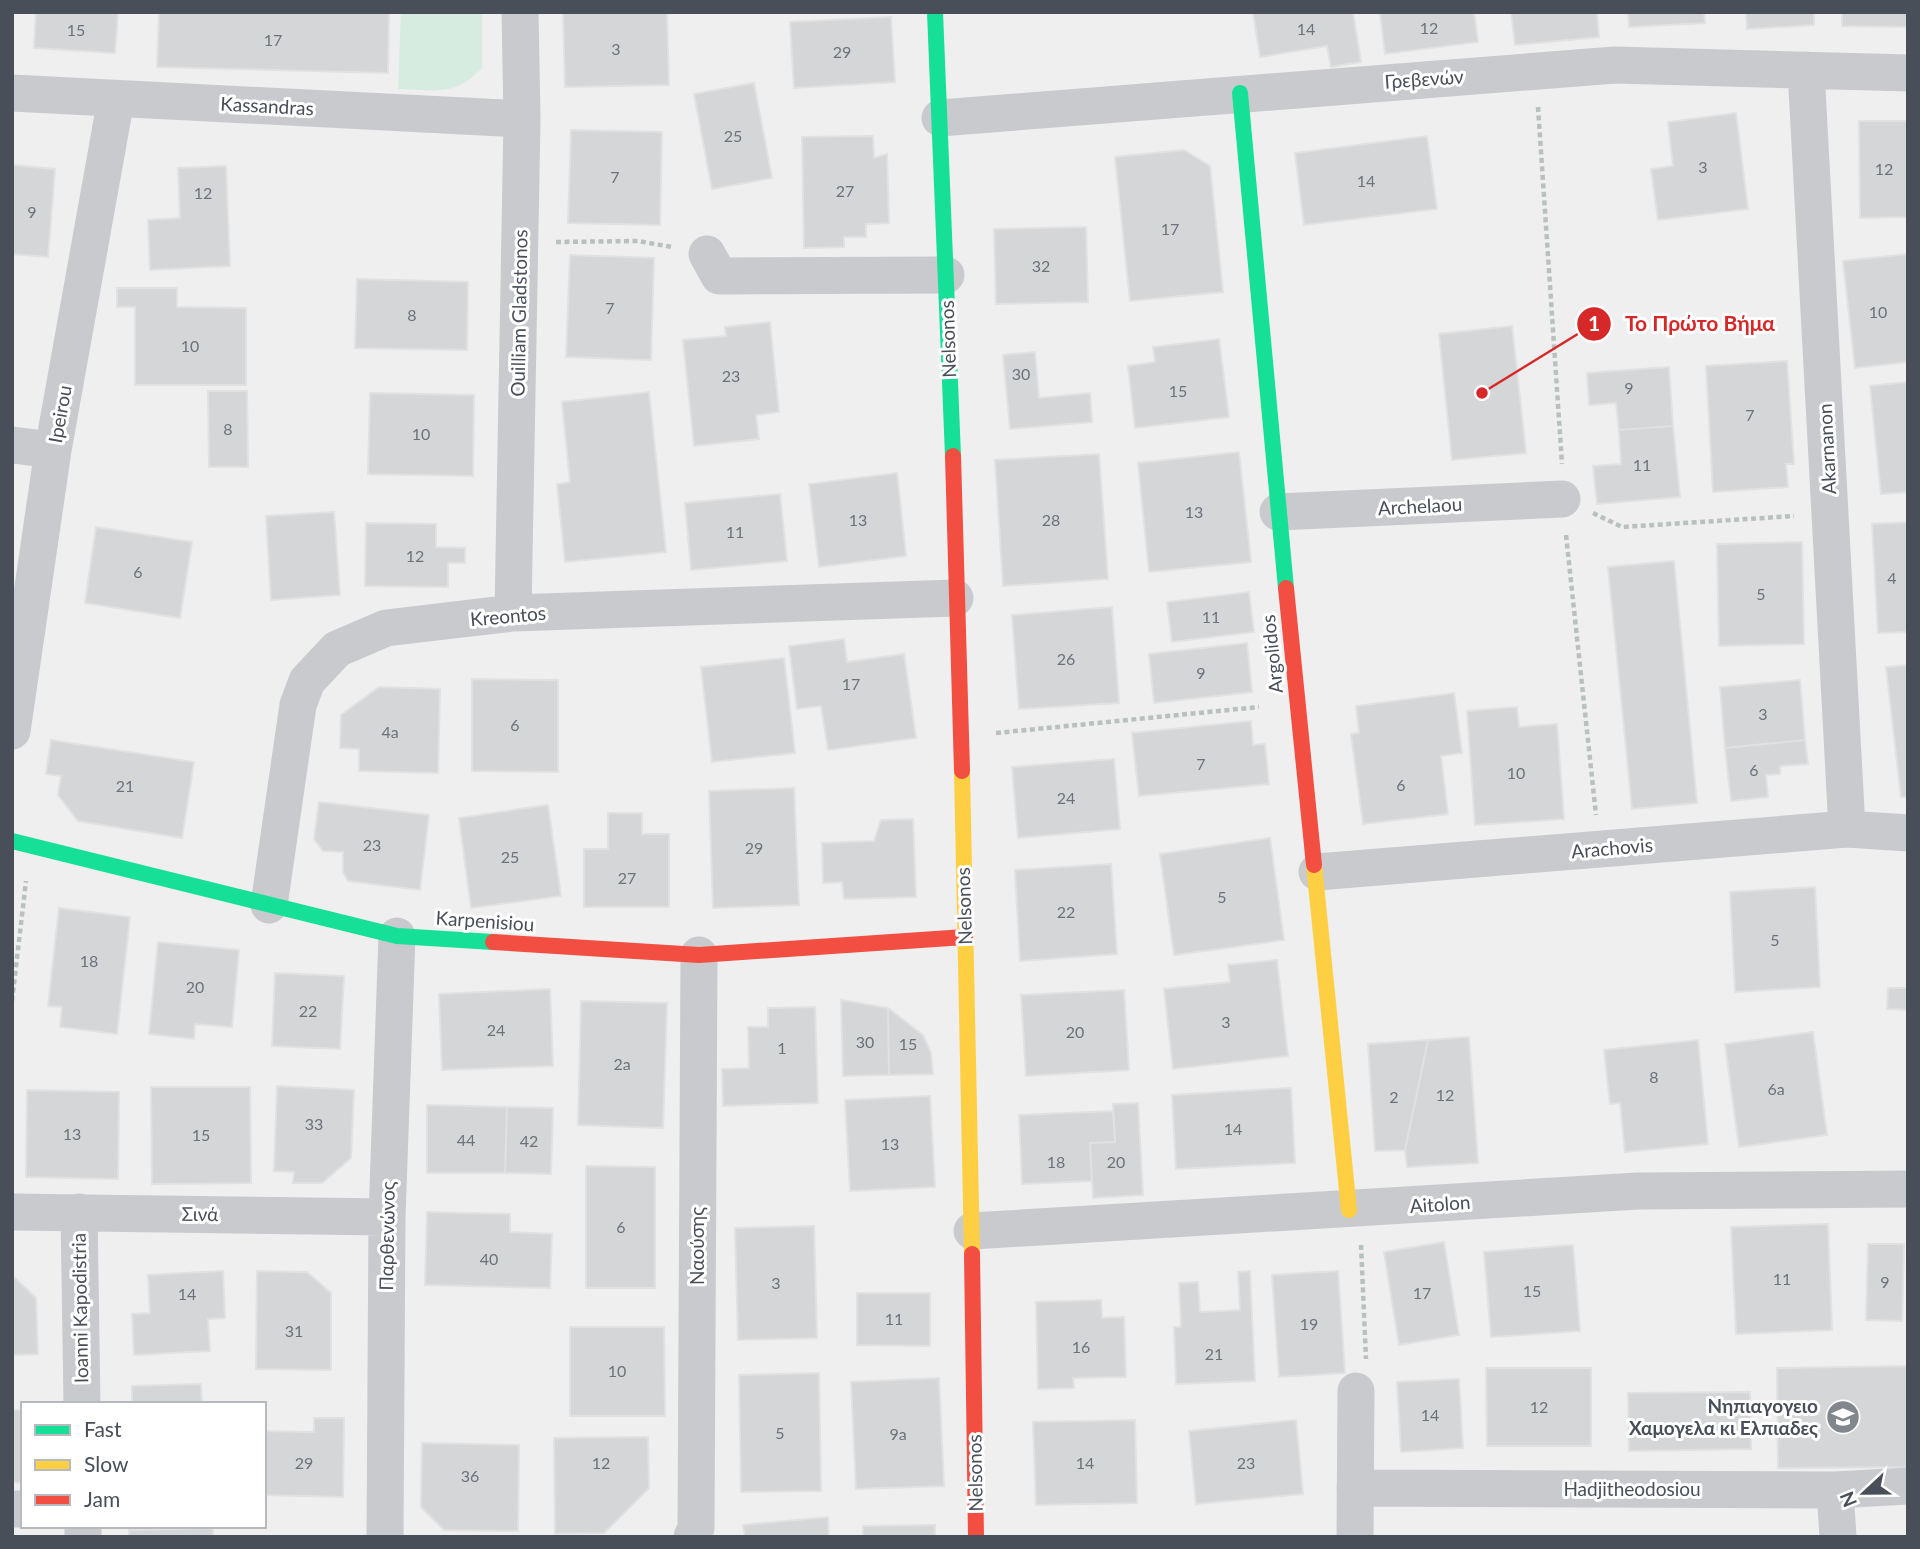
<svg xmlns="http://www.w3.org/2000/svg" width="1920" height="1549" font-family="Lato,sans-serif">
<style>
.green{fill:#d6ece1}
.building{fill:#d5d6d8;stroke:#e1e1e2;stroke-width:2}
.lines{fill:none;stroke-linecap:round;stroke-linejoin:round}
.path{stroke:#b8c1bf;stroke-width:4.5;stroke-dasharray:5 3.5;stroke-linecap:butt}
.street{stroke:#c9cacd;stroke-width:37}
.fast{stroke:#16e098;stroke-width:16}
.slow{stroke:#ffcf43;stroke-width:16}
.jam{stroke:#f24e42;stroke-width:16}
.labels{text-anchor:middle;stroke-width:6;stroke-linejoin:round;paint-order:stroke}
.number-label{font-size:16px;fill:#6d727a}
.street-label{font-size:19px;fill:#484f59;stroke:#fff}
.poi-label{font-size:19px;font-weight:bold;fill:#484f59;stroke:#fff;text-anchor:end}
.leader{fill:none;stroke:#d62828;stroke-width:2.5}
.callout-dot{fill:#d62828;stroke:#fff;stroke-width:2.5}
.mark-label{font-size:21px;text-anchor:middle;font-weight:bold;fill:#fff}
.callout-label{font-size:21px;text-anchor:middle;font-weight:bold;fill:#d62828;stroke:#fff;stroke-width:6;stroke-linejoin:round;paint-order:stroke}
</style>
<rect width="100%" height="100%" fill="#efefef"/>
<!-- green -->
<path class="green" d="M401,12h81v56c-27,29 -47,22 -84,21z"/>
<!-- building -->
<path class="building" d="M36,12h82l-3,41 -81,-5z
M159,12h230l-1,61 -231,-6z
M563,12h104l2,73 -104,2z
M1253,12h100l8,50 -30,5 -4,-21 -67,11z
M1380,12h94l4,30 -93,12z
M1511,12h86l2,25 -84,8z
M1628,12h76l1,11 -76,4z
M1746,12h68v13l-67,4z
M1842,12h66v15l-66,-1z
M891,17l4,65 -101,6 -4,-66z
M754,83l18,95 -60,11 -18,-95z
M1736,113l12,96 -90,11 -7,-51 22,-3 -5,-44z
M1859,121h49v96l-48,1z
M571,130l91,2 -2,93 -92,-2z
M873,136l1,22 13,-4 2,69 -23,1v13h-22v10l-40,1 -2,-111z
M1427,136l10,73 -133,16 -9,-72z
M1184,150l26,16 13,126 -93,9 -15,-144z
M12,165l43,4 -7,88 -36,-3z
M226,166l4,100 -80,4 -2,-50 32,-2 -2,-50z
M1086,227l2,75 -92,2 -2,-75z
M1908,254v108l-53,6 -12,-107z
M570,255l84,3 -3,102 -85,-3z
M357,279l111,3 -1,68 -112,-2z
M117,288h60v19l69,1v77h-111v-78h-18z
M770,322l9,90 -23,3 3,24 -65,7 -11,-106 43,-4 -1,-9z
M1512,326l14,127 -74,7 -13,-126z
M1219,339l10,78 -94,11 -7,-62 27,-4 -2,-15z
M1035,352l4,46 51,-5 2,29 -82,7 -7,-74z
M1787,361l7,103h-8l2,23 -75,5 -7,-126z
M1669,367l4,59 -54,4 -3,-27 -27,2 -2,-32z
M1908,382v110l-27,2 -11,-108z
M208,391h39l1,76h-39z
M649,392l17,160 -101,10 -8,-78 13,-2 -8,-80z
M370,393l104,2 -1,81 -105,-2z
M1673,426l7,71 -83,7 -4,-38 28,-2 -2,-34z
M1239,452l12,110 -102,10 -11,-109z
M1099,454l9,125 -105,7 -8,-126z
M897,473l9,83 -87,11 -10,-83z
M780,494l7,67 -96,9 -6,-67z
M334,512l6,83 -69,5 -5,-84z
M1908,522v110l-30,1 -6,-109z
M366,523l70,1v23l29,1v15h-17v24l-83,-1z
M96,527l96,15 -12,76 -95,-15z
M1802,542l2,102 -85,2 -2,-102z
M1674,561l23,242 -65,6 -24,-242z
M1249,592l5,40 -82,10 -5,-40z
M1112,607l7,96 -100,6 -7,-94z
M844,639l3,23 57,-8 12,84 -88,12 -7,-44 -24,3 -8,-63z
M1247,643l5,49 -98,11 -5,-49z
M784,658l11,95 -83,9 -11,-95z
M1908,665v132h-7l-15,-130z
M472,679l86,1v92l-86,-1z
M1800,680l5,60 -80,8 -5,-61z
M379,687l61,2 -2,84 -79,-2v-22l-19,-1 1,-33z
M1454,693l8,60 -21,3 7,58 -85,10 -12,-90 8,-1 -3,-27z
M1517,707l2,20 38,-3 7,95 -89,6 -8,-114z
M1251,721l2,24 12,-1 4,40 -130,12 -7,-63z
M51,740l143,22 -12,76 -104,-17 -20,-26 3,-19 -15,-2z
M1805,740l3,24 -28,2v8l-14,1 2,22 -37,4 -6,-53z
M1114,759l6,70 -102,9 -6,-71z
M794,788l5,117 -86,3 -4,-117z
M319,802l110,13 -9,75 -72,-9 -5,-9v-20l-20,-1 -9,-12z
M548,805l13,91 -90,12 -12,-90z
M608,813h34v21h27v73h-85v-58h24z
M913,819l3,78 -72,2 -2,-17 -19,1 -1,-40 52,-2 7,-21z
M1270,838l14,102 -110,15 -14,-101z
M1111,864l6,90 -97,7 -5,-91z
M1815,887l5,100 -85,5 -5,-100z
M59,908l71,9 -13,117 -57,-7 2,-20 -14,-1z
M158,942l81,8 -7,77 -37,-3 -1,15 -45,-5z
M1277,960l11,96 -115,13 -9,-80 66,-7 -2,-17z
M275,973l69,3 -4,73 -68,-3z
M1888,988h20v22l-21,-1z
M550,989l3,77 -111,4 -3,-76z
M1124,990l5,80 -103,6 -5,-81z
M841,1000l47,8 1,67 -46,1z
M581,1001l86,2 -4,125 -85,-3z
M815,1007l3,96 -95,3 -1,-37 27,-1 -1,-41h20v-19z
M888,1008l35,27 8,18 2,21 -44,1z
M1813,1032l14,103 -88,12 -14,-103z
M1469,1037l9,126 -71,4 -2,-17 23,-110z
M1428,1040l-23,110 -30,1 -7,-107z
M1698,1040l10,104 -83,8 -5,-49 -10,1 -6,-54z
M277,1086l77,4 -3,68 -29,25h-29l1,-11 -20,-1z
M151,1087h99l1,96 -99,1z
M1291,1088l4,75 -119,6 -4,-74z
M27,1090l92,2 -1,87 -92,-2z
M930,1096l5,91 -85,4 -5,-91z
M1138,1103l5,92 -50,3 -3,-55 25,-1 -2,-38z
M427,1105l80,2 -2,66h-78z
M507,1107l46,1 -2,66 -46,-1z
M1113,1111l2,31 -25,1 2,38 -70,3 -3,-69z
M586,1166l69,1v121h-69z
M427,1212l83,2v18l42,2 -2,54 -125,-3z
M1828,1224l4,106 -96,4 -5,-107z
M814,1226l3,112 -79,2 -3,-112z
M1444,1242l15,93 -60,10 -15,-93z
M1868,1244h36l-2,77 -36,-1z
M1573,1245l7,86 -89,6 -7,-85z
M223,1271l2,47 -17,1 2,32 -76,4 -2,-41 18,-1 -2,-38z
M257,1271l50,1 24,21v77l-75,-1z
M1250,1271l5,110 -79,3 -2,-57h7l-2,-44 19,-1 2,30 40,-2 -2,-38z
M1338,1271l7,102 -66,4 -7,-102z
M12,1275l24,23 2,56 -26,1z
M857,1293h73v53l-73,-1z
M1101,1300l1,18 22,-1 2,60 -53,1 1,10 -36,1 -2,-87z
M570,1327h94l1,89h-95z
M1908,1366v101l-130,1 -1,-100z
M1486,1368h105v78h-104z
M819,1373l2,118 -80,1 -2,-117z
M939,1378l5,108 -88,3 -5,-107z
M1459,1379l4,69 -62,4 -4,-70z
M201,1384l1,20h-70v-18z
M1750,1392l1,57 -122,2 -1,-58z
M12,1410h11v69l-4,4 -7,-1z
M314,1418h30l-1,79 -79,-2v-64l50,1z
M1135,1420l2,83 -101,2 -3,-83z
M1296,1420l7,74 -107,10 -7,-73z
M648,1437l1,51 -45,45 -49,1 -1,-96z
M422,1443l97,2 -1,86 -74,-1 -23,-23z
M828,1517l1,20h-84l-2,-12z
M935,1525v12h-72v-11z
M213,1528v9h-84v-7z
M249,1536h95v1h-95z"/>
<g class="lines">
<!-- path -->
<path class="path" d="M1538,107l24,357
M556,242l82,-1 34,6
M1593,513l29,14 172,-11
M1566,535l30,280
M996,733l263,-26
M12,1001l14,-120
M1361,1245l5,114"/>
<!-- street -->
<path class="street" d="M1806,70l41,759
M12,93l510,26
M940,118l675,-53 293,8
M707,254l12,22 227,-1
M12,445l41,5
M1278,512l284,-13
M513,613l9,-494 -2,-107
M12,731l41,-281 63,-351
M1317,872l530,-43 61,4
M269,905l29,-200 9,-24 30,-32 49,-21 127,-15 442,-15
M12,1212l375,5
M79,1212l3,192
M972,1231l666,-40 270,-2
M1355,1488l480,2 73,-4
M1835,1490l3,47
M12,1509h11
M83,1526v11
M385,1537l2,-320 10,-281
M692,1537l4,-9 3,-573
M1355,1537l1,-146"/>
<!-- fast -->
<path class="fast" d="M935,12l18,444
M1240,93l46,495
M12,841l385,95 96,6"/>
<!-- slow -->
<path class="slow" d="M962,771l10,483
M1314,865l35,345"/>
<!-- jam -->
<path class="jam" d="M953,456l9,315
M1286,588l28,277
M493,942l206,13 266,-18
M972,1254l4,283"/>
</g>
<!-- icons -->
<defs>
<g id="school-disc" transform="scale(1.75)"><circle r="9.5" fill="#82878e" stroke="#fff"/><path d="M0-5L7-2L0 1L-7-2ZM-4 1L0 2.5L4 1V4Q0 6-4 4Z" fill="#fff"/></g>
</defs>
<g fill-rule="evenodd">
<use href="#school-disc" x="1843" y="1417"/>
</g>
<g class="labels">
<!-- number labels -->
<g class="number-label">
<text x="1429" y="34">12</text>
<text x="1306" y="35">14</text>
<text x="76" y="36">15</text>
<text x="273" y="46">17</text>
<text x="616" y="55">3</text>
<text x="842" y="58">29</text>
<text x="733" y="142">25</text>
<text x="1703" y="173">3</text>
<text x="1884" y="175">12</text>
<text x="615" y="183">7</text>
<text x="1366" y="187">14</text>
<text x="845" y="197">27</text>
<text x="203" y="199">12</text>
<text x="32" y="218">9</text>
<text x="1170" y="235">17</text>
<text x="1041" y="272">32</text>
<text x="610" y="314">7</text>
<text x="1878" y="318">10</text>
<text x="412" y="321">8</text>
<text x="190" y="352">10</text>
<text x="1021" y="380">30</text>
<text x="731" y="382">23</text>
<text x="1629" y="394">9</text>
<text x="1178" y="397">15</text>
<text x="1750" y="421">7</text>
<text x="228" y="435">8</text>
<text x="421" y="440">10</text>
<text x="1642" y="471">11</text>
<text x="1194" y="518">13</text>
<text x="858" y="526">13</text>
<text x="1051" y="526">28</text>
<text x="735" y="538">11</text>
<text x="415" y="562">12</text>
<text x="138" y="578">6</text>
<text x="1892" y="584">4</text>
<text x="1761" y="600">5</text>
<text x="1211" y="623">11</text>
<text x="1066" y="665">26</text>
<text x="1201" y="679">9</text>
<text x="851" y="690">17</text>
<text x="1763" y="720">3</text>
<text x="515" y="731">6</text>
<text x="390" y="738">4a</text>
<text x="1201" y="770">7</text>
<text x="1754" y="776">6</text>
<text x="1516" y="779">10</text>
<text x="1401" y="791">6</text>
<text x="125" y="792">21</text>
<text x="1066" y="804">24</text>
<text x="372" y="851">23</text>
<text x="754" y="854">29</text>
<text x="510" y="863">25</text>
<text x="627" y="884">27</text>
<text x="1222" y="903">5</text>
<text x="1066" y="918">22</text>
<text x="1775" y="946">5</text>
<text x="89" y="967">18</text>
<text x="195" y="993">20</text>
<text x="308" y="1017">22</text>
<text x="1226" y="1028">3</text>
<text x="496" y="1036">24</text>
<text x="1075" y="1038">20</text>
<text x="865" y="1048">30</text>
<text x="908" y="1050">15</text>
<text x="782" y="1054">1</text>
<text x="622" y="1070">2a</text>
<text x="1654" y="1083">8</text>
<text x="1776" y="1095">6a</text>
<text x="1445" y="1101">12</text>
<text x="1394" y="1103">2</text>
<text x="314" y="1130">33</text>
<text x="1233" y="1135">14</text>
<text x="72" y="1140">13</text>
<text x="201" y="1141">15</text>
<text x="466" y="1146">44</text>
<text x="529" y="1147">42</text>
<text x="890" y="1150">13</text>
<text x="1056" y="1168">18</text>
<text x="1116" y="1168">20</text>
<text x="621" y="1233">6</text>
<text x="489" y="1265">40</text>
<text x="1782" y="1285">11</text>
<text x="1885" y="1288">9</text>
<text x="776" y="1289">3</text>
<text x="1532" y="1297">15</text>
<text x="1422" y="1299">17</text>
<text x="187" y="1300">14</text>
<text x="894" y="1325">11</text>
<text x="1309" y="1330">19</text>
<text x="294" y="1337">31</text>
<text x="1081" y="1353">16</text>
<text x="1214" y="1360">21</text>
<text x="617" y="1377">10</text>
<text x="1539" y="1413">12</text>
<text x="1430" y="1421">14</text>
<text x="780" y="1439">5</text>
<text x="898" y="1440">9a</text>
<text x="304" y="1469">29</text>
<text x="601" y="1469">12</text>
<text x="1085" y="1469">14</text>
<text x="1246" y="1469">23</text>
<text x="470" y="1482">36</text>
</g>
<!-- street labels -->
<g class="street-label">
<text transform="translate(1424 79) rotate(-4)" y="7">Γρεβενών</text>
<text transform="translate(267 106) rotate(3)" y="7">Kassandras</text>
<text transform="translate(519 313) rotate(-89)" y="7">Ouilliam Gladstonos</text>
<text transform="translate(948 339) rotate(-92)" y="7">Nelsonos</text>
<text transform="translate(60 414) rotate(-80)" y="7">Ipeirou</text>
<text transform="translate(1827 449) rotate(-93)" y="7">Akarnanon</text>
<text transform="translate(1420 506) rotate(-3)" y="7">Archelaou</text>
<text transform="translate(508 616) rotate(-5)" y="7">Kreontos</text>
<text transform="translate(1272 654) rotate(-96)" y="7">Argolidos</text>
<text transform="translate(1612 848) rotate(-5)" y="7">Arachovis</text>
<text transform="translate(964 906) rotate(-92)" y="7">Nelsonos</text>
<text transform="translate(485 921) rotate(4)" y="7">Karpenisiou</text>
<text transform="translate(1440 1204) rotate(-4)" y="7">Aitolon</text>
<text transform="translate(200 1214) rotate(1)" y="7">Σινά</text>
<text transform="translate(387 1236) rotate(-89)" y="7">Παρθενώνος</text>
<text transform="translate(697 1246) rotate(-90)" y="7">Ναούσης</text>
<text transform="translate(80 1308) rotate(-91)" y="7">Ioanni Kapodistria</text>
<text transform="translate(975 1473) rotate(-91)" y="7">Nelsonos</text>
<text x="1632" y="1496">Hadjitheodosiou</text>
</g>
<!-- poi labels -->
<g class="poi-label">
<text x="1818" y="1413">Νηπιαγογειο<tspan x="1818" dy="22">Χαμογελα κι Ελπιαδες</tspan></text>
</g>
</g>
<!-- callouts -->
<path class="leader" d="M1482 393L1594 324"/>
<g class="callout-dot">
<circle cx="1482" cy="393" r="7"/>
<circle cx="1594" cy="324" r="18"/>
</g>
<g class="mark-label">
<text x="1594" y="331">1</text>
</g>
<g class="callout-label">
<text x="1700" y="331">Το Πρώτο Βήμα</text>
</g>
<!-- border -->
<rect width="1920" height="1549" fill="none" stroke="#484f59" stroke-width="28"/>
<!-- legend -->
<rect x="21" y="1402" width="245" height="126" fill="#ffffff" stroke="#b6b9bd" stroke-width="2"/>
<rect x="35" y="1425" width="35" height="10" fill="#16e098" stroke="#b6b9bd" stroke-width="2"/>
<text x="84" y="1437" font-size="21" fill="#484f59">Fast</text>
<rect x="35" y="1460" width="35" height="10" fill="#ffcf43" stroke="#b6b9bd" stroke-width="2"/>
<text x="84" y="1472" font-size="21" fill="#484f59">Slow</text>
<rect x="35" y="1495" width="35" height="10" fill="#f24e42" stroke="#b6b9bd" stroke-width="2"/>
<text x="84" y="1507" font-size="21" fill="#484f59">Jam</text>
<!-- north arrow -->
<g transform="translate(1864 1493) rotate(248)" stroke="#ffffff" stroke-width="5" paint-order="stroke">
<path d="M0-5L12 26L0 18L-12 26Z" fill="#484f59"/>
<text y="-10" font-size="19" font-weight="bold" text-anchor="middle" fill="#484f59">N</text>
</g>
</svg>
